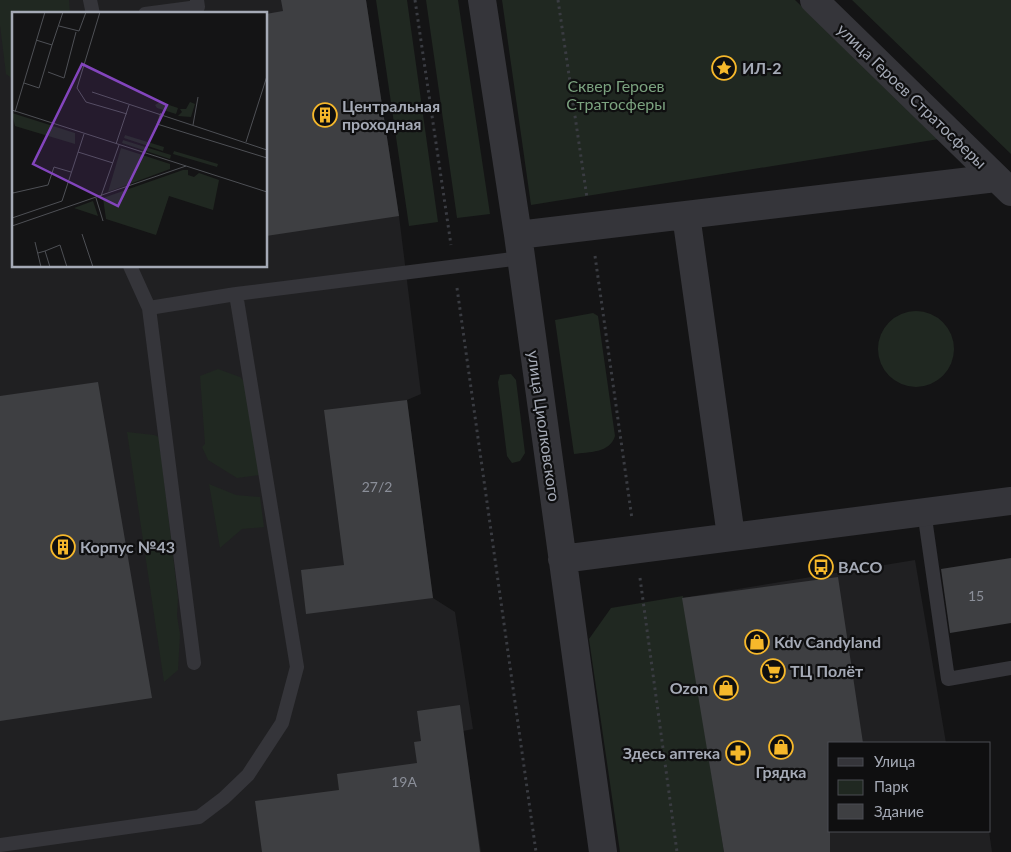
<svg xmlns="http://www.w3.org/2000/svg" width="1011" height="852" font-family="Lato,sans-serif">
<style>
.built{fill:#202022;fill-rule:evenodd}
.green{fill:#202821}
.building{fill:#3e3f42}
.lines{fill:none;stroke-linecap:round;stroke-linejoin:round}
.path{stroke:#3a3c42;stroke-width:3;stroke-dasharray:2.5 4;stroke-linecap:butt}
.service{stroke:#35353a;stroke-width:14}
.tertiary{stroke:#35353a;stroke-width:28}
.labels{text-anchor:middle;stroke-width:4.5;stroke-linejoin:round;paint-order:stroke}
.number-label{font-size:14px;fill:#8b8f99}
.poi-label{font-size:16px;font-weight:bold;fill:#a5aab6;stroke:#0f0f10;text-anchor:start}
.park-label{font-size:16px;fill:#7ba27f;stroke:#0f0f10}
.street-label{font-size:16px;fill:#a5aab6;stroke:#0f0f10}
.inset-road{fill:none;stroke:#4e5055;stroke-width:1}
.view{fill:#8345bd;fill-opacity:0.15;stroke:#8345bd;stroke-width:2.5}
.inset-edge{fill:none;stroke:#a5aab6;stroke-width:2.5}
</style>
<rect width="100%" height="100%" fill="#141415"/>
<!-- built -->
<path class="built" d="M0,0h366l33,216 22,178 -14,6 26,198 22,14 18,117 -10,2 18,121h-481zM14,14h252v252h-252z
M915,560l31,183h-116v88h159l3,21h-268l-42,-254z"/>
<!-- green -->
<path class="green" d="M0,0h69l1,14h-56v66l-8,-6 -6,-49z
M376,0h31l31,222 -29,4z
M426,0h32l32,214 -33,4z
M502,0h293l144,139 -408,66z
M852,0h159v154z
M878 349a38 38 0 1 1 76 0a38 38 0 1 1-76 0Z
M593,313l5,3 17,120c-5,17 -26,16 -41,18l-19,-134z
M218,369l22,8 6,6 13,92 -22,3 -29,-18 -6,-13 3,-3 -5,-68z
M511,374l5,6 9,73 -5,8 -8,2 -5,-7 -9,-74 2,-7z
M127,432l27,3 5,2 19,161 -1,18 3,18 -2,36 -14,12z
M209,484l27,11 24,2 4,30 -22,2 -22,19z
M683,596l41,256h-104l-31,-213 22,-31z"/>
<!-- building -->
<path class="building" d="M281,0h85l33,216 -133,20v-222l17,-3z
M98,382l54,316 -152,23v-325z
M407,400l26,198 -127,16 -5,-44 43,-5 -20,-155z
M1011,558v65l-61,10 -9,-64z
M838,577l25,166h-33v109h-106l-42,-254z
M460,705l20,147h-218l-7,-51 84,-11 -2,-16 80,-11 -3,-21 7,-1 -4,-30z"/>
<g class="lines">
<!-- path -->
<path class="path" d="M415,0l36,245
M558,0l29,198
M595,256l37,263
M457,288l79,564
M640,578l37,274"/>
<!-- service -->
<path class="service" d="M90,0l3,14
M145,14l53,-7 -1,-7
M130,266l19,42 45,355
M149,308l87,-14 285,-36
M924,511l24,168 63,-11
M0,845l199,-28 25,-19 24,-23 34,-52 15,-56 -61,-373"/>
<!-- tertiary -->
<path class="tertiary" d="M482,0l36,235 85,617
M814,0l197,192
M686,215l45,321
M518,235l478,-57
M562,559l449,-58"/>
</g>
<!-- icons -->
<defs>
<g id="sight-ring" transform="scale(1.25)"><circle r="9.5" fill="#0f0f10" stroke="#f6b82b" stroke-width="1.5"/><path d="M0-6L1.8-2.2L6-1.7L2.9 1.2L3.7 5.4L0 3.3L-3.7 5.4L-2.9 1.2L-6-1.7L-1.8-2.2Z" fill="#f6b82b"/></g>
<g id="building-ring" transform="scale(1.25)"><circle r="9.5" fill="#0f0f10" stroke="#f6b82b" stroke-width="1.5"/><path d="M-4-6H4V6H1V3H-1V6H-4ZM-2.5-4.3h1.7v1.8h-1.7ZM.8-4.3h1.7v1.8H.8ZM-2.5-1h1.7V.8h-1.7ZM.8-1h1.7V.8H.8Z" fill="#f6b82b"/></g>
<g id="bus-ring" transform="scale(1.25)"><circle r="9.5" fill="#0f0f10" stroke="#f6b82b" stroke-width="1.5"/><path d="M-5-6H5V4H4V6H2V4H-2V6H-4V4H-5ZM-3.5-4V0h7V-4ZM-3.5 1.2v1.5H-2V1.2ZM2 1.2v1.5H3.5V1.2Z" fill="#f6b82b"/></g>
<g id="shop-ring" transform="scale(1.25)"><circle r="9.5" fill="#0f0f10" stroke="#f6b82b" stroke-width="1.5"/><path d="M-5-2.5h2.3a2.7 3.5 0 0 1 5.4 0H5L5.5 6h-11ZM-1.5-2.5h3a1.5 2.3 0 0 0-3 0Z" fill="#f6b82b"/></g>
<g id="supermarket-ring" transform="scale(1.25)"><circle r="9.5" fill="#0f0f10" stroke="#f6b82b" stroke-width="1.5"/><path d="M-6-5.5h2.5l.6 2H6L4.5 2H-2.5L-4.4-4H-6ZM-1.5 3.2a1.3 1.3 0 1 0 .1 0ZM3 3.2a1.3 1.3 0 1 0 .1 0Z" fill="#f6b82b"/></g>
<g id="pharmacy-ring" transform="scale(1.25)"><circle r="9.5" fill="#0f0f10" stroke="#f6b82b" stroke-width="1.5"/><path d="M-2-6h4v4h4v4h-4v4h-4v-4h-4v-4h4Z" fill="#f6b82b"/></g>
</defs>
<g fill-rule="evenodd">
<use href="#sight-ring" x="724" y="68"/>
<use href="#building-ring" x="325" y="115"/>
<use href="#building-ring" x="63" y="547"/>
<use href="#bus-ring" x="821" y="567"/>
<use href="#shop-ring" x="757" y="642"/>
<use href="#supermarket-ring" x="773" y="671"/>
<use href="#shop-ring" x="726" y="688"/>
<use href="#shop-ring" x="781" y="747"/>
<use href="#pharmacy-ring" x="738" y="753"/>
</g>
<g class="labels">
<!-- number labels -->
<g class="number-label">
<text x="377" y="492">27/2</text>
<text x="976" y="601">15</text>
<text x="404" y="787">19А</text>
</g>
<!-- poi labels -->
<g class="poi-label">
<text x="742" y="74">ИЛ-2</text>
<text x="342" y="112">Центральная<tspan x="342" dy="18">проходная</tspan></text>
<text x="80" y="553">Корпус №43</text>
<text x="838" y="573">ВАСО</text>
<text x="774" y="648">Kdv Candyland</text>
<text x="790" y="677">ТЦ Полёт</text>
<text x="708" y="694" text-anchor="end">Ozon</text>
<text x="720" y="759" text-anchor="end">Здесь аптека</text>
<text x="781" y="778" text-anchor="middle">Грядка</text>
</g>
<!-- park labels -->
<g class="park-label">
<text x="616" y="92">Сквер Героев<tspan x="616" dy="18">Стратосферы</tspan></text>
</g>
<!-- street labels -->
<g class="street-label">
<text transform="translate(912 96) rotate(44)" y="6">улица Героев Стратосферы</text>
<text transform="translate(544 426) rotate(82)" y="6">улица Циолковского</text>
</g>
</g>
<!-- overview -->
<g transform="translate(12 12)">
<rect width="255" height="255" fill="#141415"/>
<path d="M148,90l18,6 -2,6 -19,-6 -2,-3zM178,90l5,2 -4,13 -13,-1 4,-4 -2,-3h6zM0,101l63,20v11l-60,-18zM113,123l39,12 -1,4 -39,-13zM111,128l48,15 -1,4 -48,-16zM109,136l49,16v5l-62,23zM162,139l44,13 -1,3 -44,-13zM171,158h5v5l6,2 5,-4 20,7 -6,30 -44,-14 -13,39 -50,-16 -3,-21zM81,189l5,15 -24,-8z" fill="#202821"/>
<path class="inset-road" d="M88,0l-23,76 9,14 41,12M47,14l20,5 7,-19M40,33l11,-33M36,60l16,6 12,-46M12,71l15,5 13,-43 -16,-5M80,80l175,58M0,98l255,82M3,100l30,-100M149,101l-4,11 110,34M181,113l5,-28M234,130l21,-66M104,132l13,-39M66,140l35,11M0,178l1,3 35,-8 6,-18 17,5M89,184l18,-51M84,186l7,23M0,206l50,-17 22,-67M0,214l174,-60M70,222l11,33M23,230l6,25M33,239l15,-6 7,22M26,241l7,-2 5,16"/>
<path class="view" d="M70,52l85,41 -49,101 -85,-42z"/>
<rect width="255" height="255" class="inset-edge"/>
</g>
<!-- legend -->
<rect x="828" y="742" width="162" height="90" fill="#0f0f10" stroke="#4b4d52"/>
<rect x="838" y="758" width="25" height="8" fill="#35353a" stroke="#4b4d52"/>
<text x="874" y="767" font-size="15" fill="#a5aab6">Улица</text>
<rect x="838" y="780" width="25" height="15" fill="#202821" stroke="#4b4d52"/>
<text x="874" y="792" font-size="15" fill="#a5aab6">Парк</text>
<rect x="838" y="804" width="25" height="15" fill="#3e3f42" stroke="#4b4d52"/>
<text x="874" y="817" font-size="15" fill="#a5aab6">Здание</text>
</svg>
